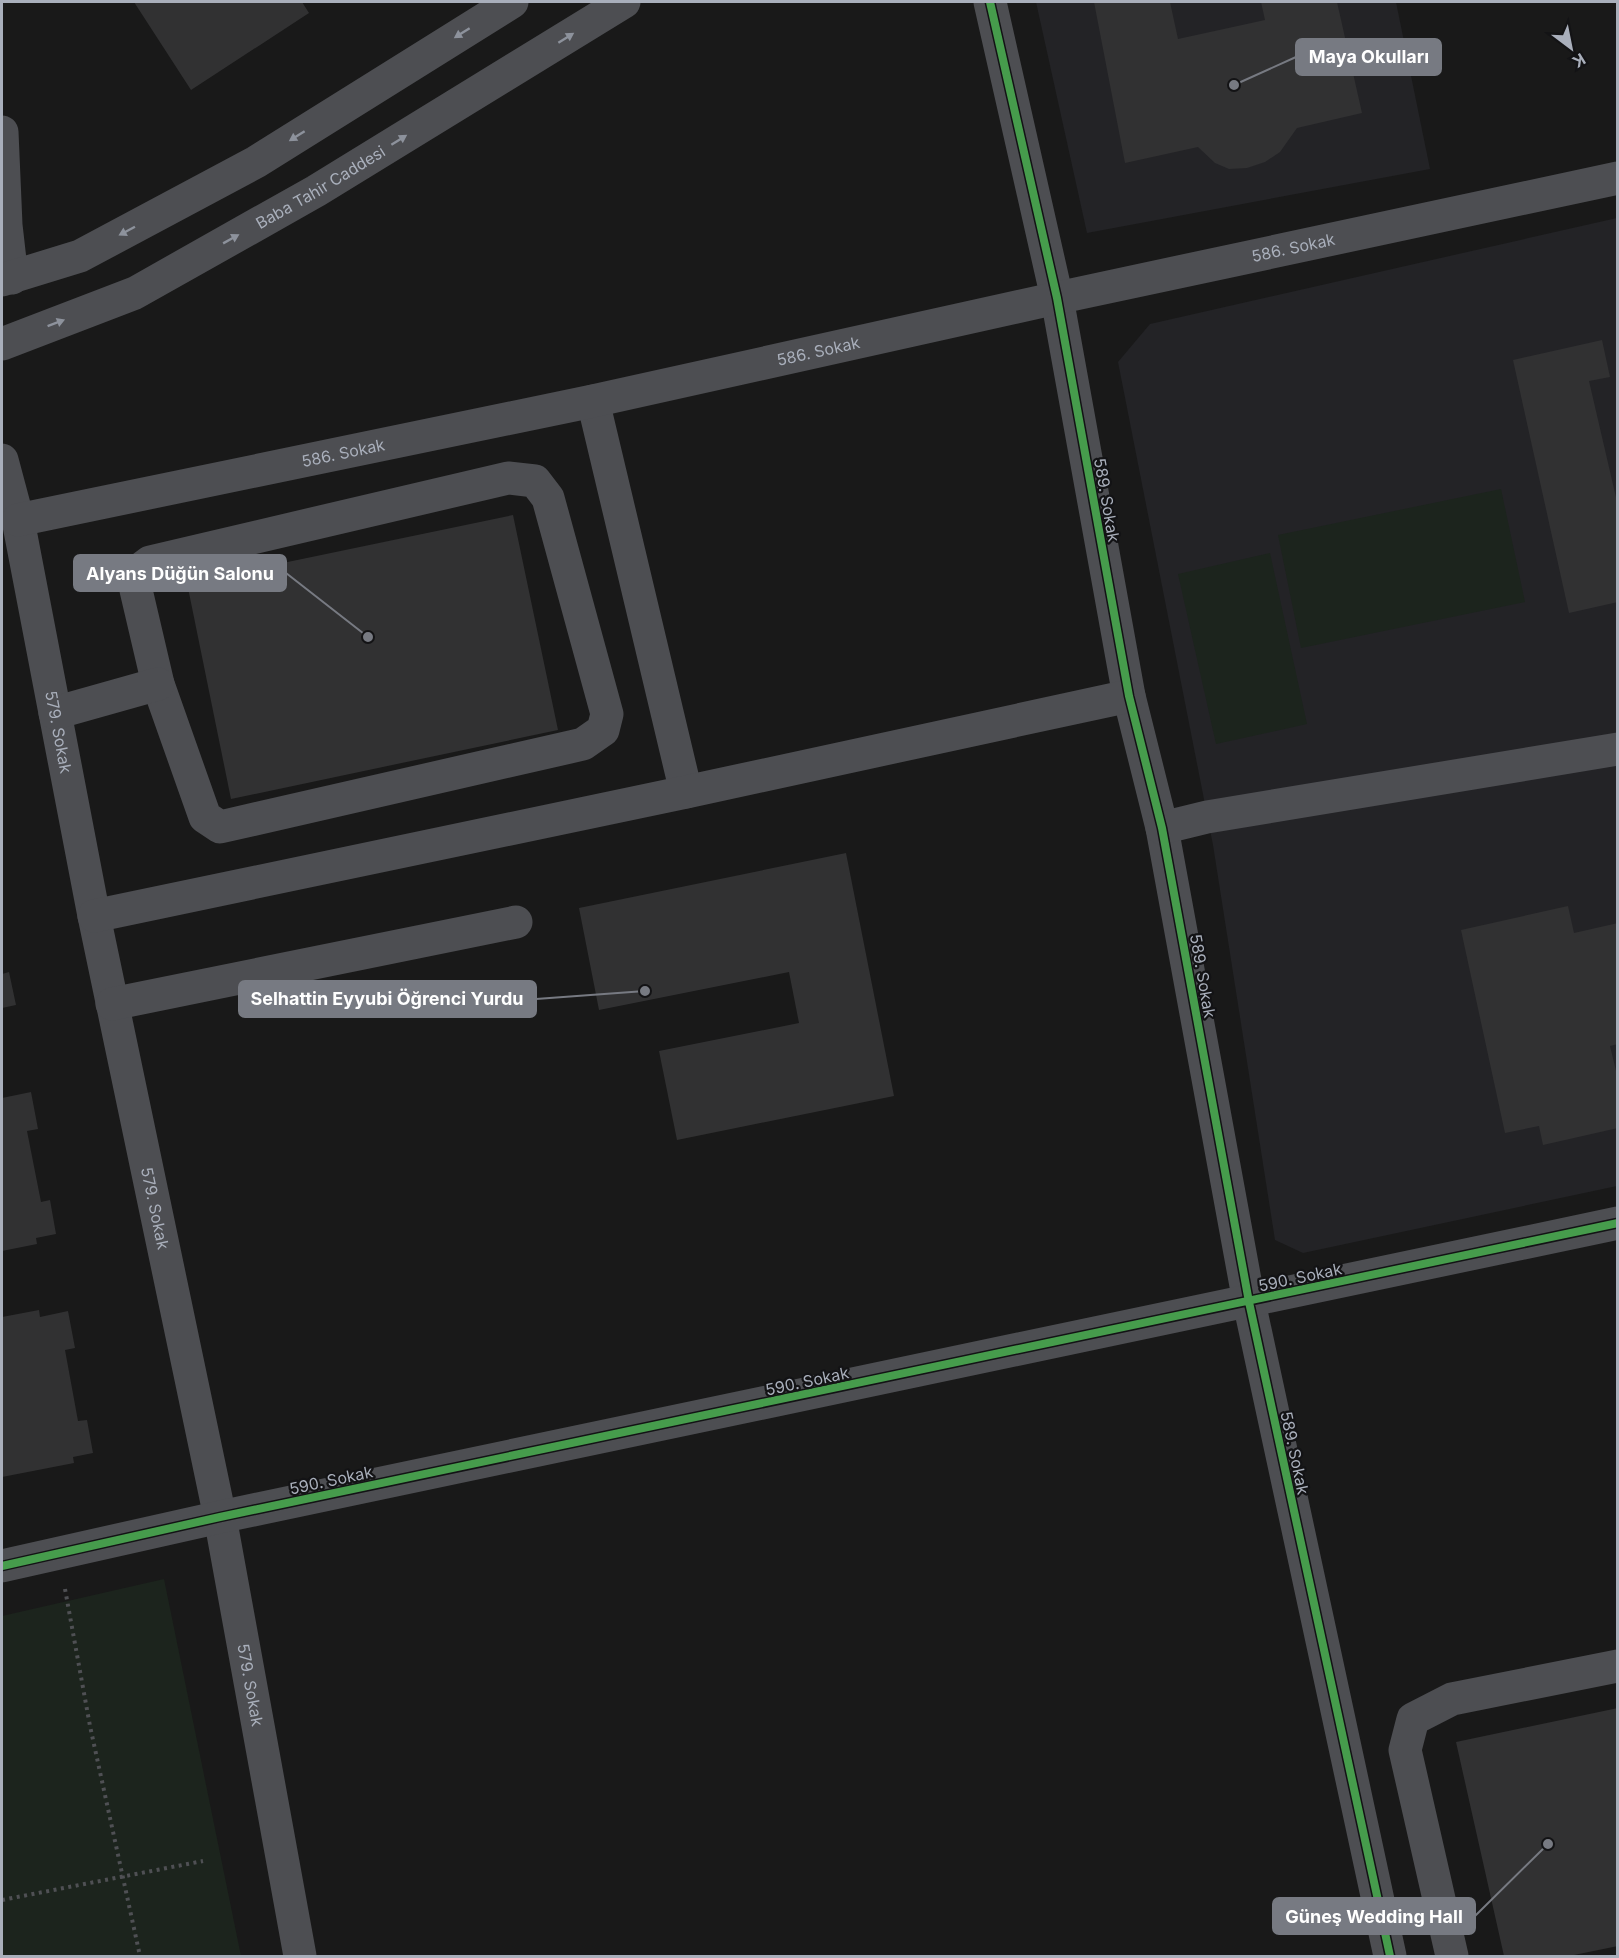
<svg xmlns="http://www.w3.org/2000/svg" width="1619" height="1958" font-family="Inter,sans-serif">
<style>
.built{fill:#232326}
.green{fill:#1c241d}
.building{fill:#313132}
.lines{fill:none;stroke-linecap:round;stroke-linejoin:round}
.path{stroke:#4f5054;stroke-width:4;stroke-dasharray:3 4.5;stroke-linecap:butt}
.minor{stroke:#4d4e52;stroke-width:33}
.cycleway-casing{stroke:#131315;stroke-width:11}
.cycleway{stroke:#469c4c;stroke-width:8}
.oneway{fill:#8d929c}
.labels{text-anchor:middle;stroke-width:4.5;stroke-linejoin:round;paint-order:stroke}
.street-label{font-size:16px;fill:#a9afbb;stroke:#131315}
.leader{fill:none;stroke:#777a82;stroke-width:2}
.callout-dot{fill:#777a82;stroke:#131315;stroke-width:2}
.callout{fill:#777a82;stroke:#777a82;stroke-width:2}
.callout-label{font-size:18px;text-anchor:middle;font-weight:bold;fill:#fff}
</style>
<rect width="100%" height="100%" fill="#191919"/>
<!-- built -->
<path class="built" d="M1036,2h360l34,167 -343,64z
M1617,218v968l-314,67 -28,-13 -62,-395 -95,-483 32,-38z"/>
<!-- green -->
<path class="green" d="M1501,489l24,113 -224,46 -23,-113z
M1270,553l37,171 -91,20 -38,-170z
M164,1579l77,377h-239v-340z"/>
<!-- building -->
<path class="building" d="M134,2h168l7,11 -118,77z
M1094,2h76l8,37 87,-19 -4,-18h76l25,111 -65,15 -17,24 -15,10 -18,6 -18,1 -14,-6 -17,-16 -73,16z
M1602,340l8,37 -21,4 29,125v96l-49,11 -56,-253z
M513,515l45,215 -327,69 -44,-216z
M846,853l48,243 -217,44 -18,-89 140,-28 -10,-51 -190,38 -20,-102z
M1568,906l6,27 44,-10v121l-8,2 8,33v49l-75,17 -4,-19 -34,7 -44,-203z
M9,972l7,33 -14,3v-34z
M31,1092l7,37 -11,2 14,71 9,-2 6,34 -20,4 1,6 -35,7v-153z
M39,1310l1,7 28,-6 7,37 -10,2 13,71 9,-1 6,33 -20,4 1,6 -72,14v-160z
M1618,1708v238l-49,10h-65l-48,-214z"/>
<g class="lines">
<!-- path -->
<path class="path" d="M65,1589l25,137 50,230
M2,1900l201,-39"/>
<!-- minor -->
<g class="minor">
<path d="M990,2l67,296 72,398 33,132 87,474 141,654"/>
<path d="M2,132l4,93 6,53"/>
<path d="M2,280l78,-24 176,-94 256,-160"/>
<path id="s1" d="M2,344l133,-51 181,-102 308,-189"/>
<path d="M593,401l93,391"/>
<path id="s2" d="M2,460l16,60 76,396 126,601 80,439"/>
<path d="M508,478l27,3 13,17 59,216 -4,16 -20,14 -363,83 -15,-10 -47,-133 -22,-94 2,-19 12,-9z"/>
<path id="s3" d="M18,520l575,-119 464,-103 561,-120"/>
<path d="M55,713l103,-29"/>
<path d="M1162,828l45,-11 411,-68"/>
<path d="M94,916l592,-124 443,-96"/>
<path d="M112,1004l404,-82"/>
<path d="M2,1566l218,-49 1398,-294"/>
<path d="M1452,1956l-47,-206 8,-31 39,-20 166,-33"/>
</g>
<!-- cycleway casing -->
<g class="cycleway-casing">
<path id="cycleway" d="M990,2l67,296 72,398 33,132 87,474 141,654
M2,1566l218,-49 1398,-294"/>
</g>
<!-- cycleway -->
<use href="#cycleway" class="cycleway"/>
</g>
<!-- one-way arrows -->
<defs><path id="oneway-solid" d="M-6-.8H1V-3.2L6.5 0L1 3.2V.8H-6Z" transform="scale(1.5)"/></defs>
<g class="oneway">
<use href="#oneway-solid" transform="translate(462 33) rotate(148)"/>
<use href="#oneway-solid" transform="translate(566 38) rotate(-32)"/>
<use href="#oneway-solid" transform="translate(297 136) rotate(148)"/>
<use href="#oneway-solid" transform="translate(399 140) rotate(-32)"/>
<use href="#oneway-solid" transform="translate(127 231) rotate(152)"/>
<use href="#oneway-solid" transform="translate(231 239) rotate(-29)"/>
<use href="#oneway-solid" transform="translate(56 323) rotate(-21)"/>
</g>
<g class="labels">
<!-- street labels -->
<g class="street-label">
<text dy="6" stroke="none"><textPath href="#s1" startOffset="356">Baba Tahir Caddesi</textPath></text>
<text dy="6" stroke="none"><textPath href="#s3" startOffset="1304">586. Sokak</textPath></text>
<text dy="6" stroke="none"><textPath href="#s3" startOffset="818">586. Sokak</textPath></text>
<text dy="6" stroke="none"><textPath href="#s3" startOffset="332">586. Sokak</textPath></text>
<text transform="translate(1107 500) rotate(80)" y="6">589. Sokak</text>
<text dy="6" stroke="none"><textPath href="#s2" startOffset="278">579. Sokak</textPath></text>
<text transform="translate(1203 976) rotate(80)" y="6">589. Sokak</text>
<text dy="6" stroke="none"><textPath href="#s2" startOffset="764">579. Sokak</textPath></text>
<text transform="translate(1300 1277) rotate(-12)" y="6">590. Sokak</text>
<text transform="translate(807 1381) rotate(-12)" y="6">590. Sokak</text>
<text transform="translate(1295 1453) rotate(78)" y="6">589. Sokak</text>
<text transform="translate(331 1480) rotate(-12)" y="6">590. Sokak</text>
<text dy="6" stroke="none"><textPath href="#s2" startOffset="1250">579. Sokak</textPath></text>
</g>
</g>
<!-- callouts -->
<path class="leader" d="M1234 85L1296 57M368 637L286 573M645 991L536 999M1548 1844L1475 1916"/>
<g class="callout-dot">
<circle cx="1234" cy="85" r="6"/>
<circle cx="368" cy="637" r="6"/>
<circle cx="645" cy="991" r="6"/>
<circle cx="1548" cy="1844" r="6"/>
</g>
<g class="callout">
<rect x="1296" y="39" width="145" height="36" rx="6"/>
<rect x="74" y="555" width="212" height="36" rx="6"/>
<rect x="239" y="981" width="297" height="36" rx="6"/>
<rect x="1273" y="1898" width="202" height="36" rx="6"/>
</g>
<g class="callout-label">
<text x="1369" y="63">Maya Okulları</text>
<text x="180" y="580">Alyans Düğün Salonu</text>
<text x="387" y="1005">Selhattin Eyyubi Öğrenci Yurdu</text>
<text x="1374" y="1923">Güneş Wedding Hall</text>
</g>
<!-- border -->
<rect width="1619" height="1958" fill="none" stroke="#a9afbb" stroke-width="6"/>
<!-- north arrow -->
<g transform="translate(1571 48) rotate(148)" stroke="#131315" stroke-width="4.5" paint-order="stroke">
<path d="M0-4.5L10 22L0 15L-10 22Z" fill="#a9afbb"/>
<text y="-9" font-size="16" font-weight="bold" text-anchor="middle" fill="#a9afbb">K</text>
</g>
</svg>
